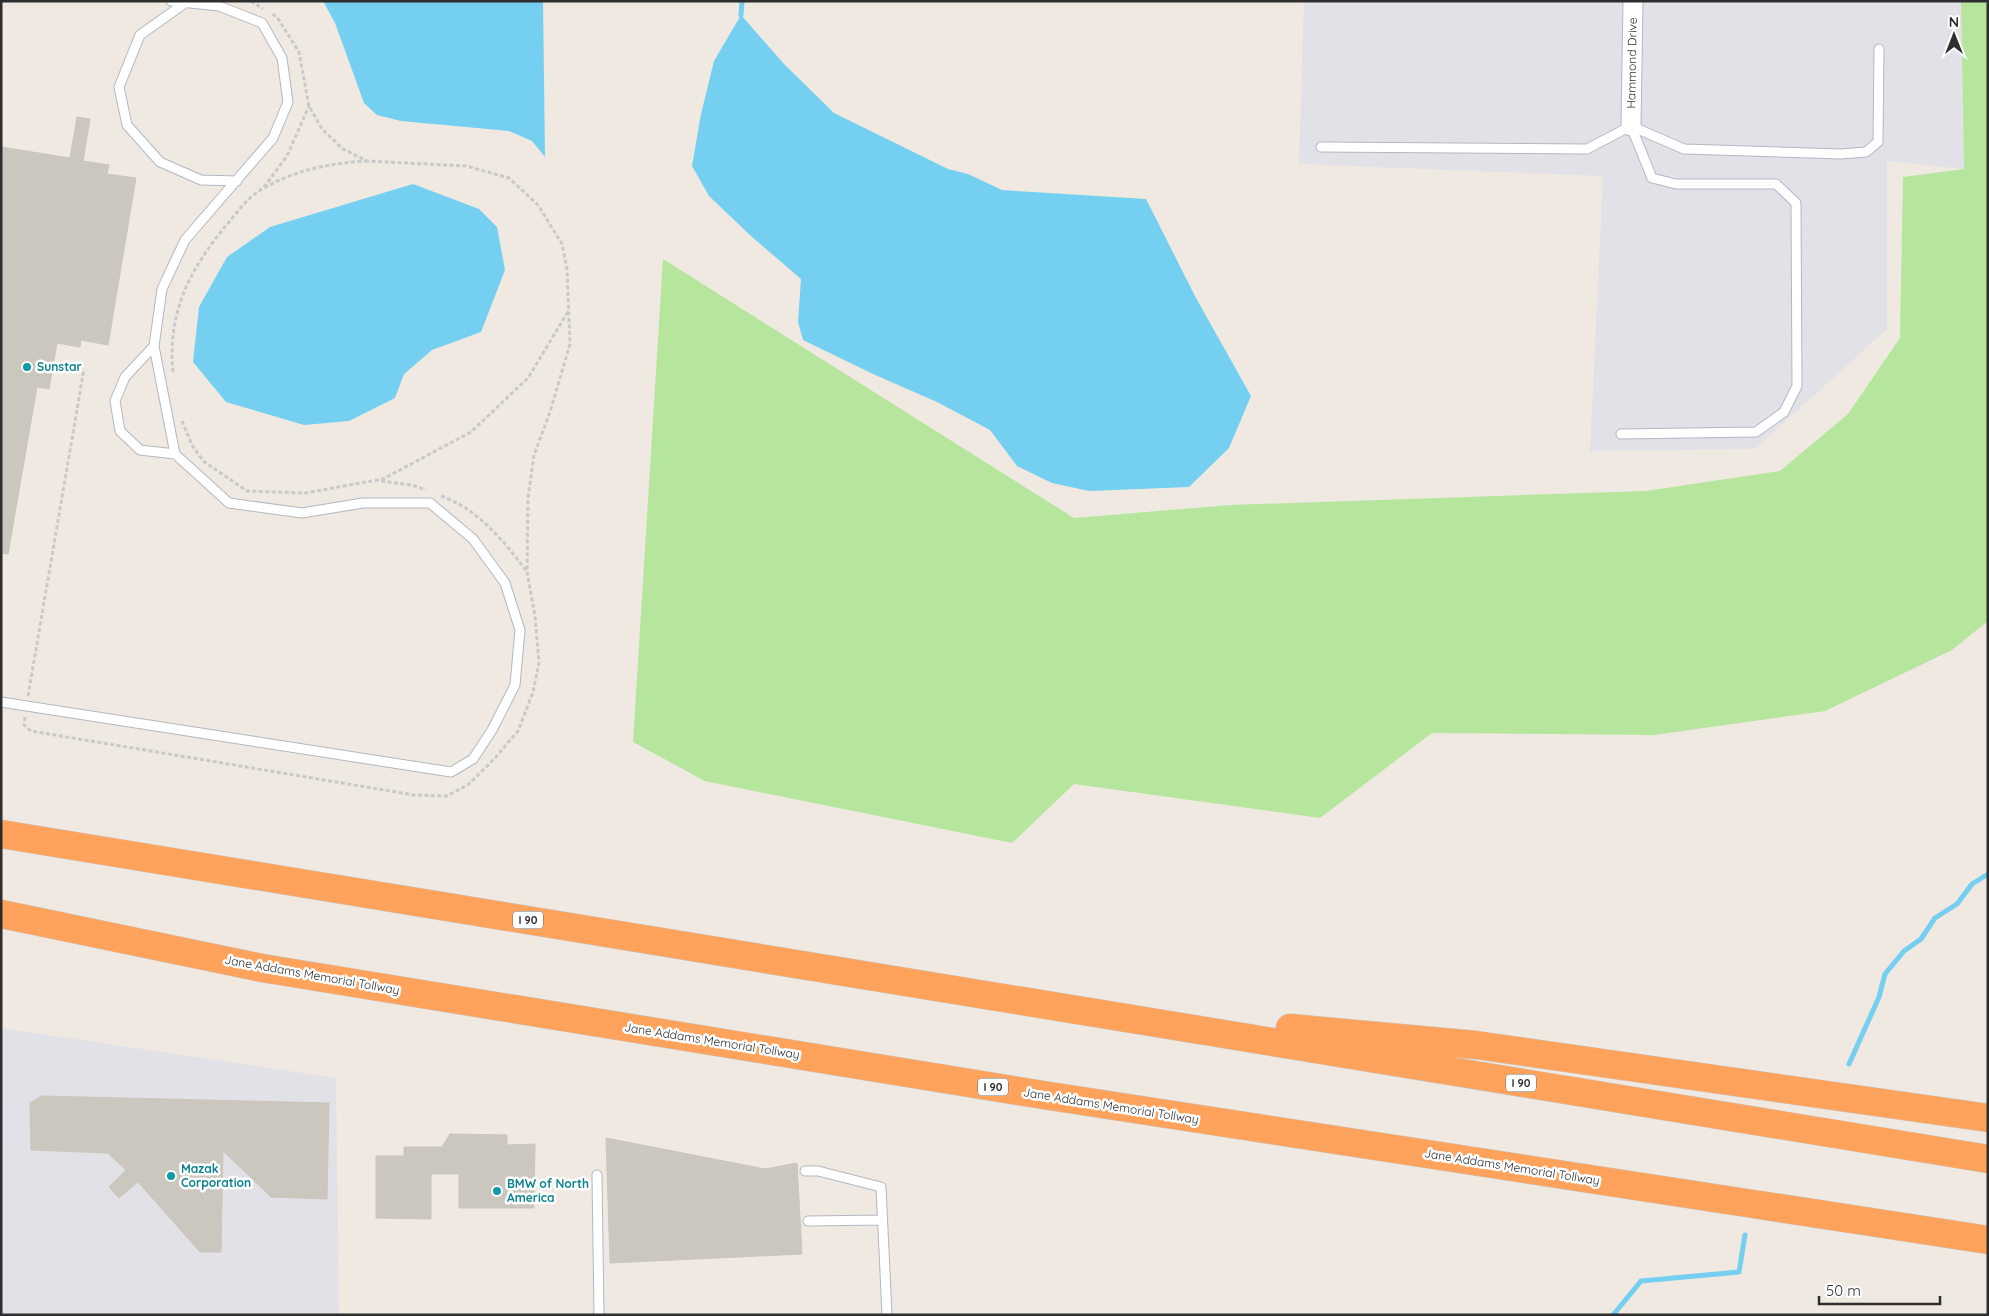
<svg xmlns="http://www.w3.org/2000/svg" width="1989" height="1316" font-family="Quicksand,sans-serif">
<style>
.industrial{fill:#e3e1e8}
.green{fill:#b6e59e}
.water{fill:#75cff0}
.lines{fill:none;stroke-linecap:round;stroke-linejoin:round}
.stream{stroke:#75cff0;stroke-width:5}
.building{fill:#cbc7bf;stroke:#cbc5ba}
.lane-casing{stroke:#b4b7c1;stroke-width:11}
.street-casing{stroke:#b4b7c1;stroke-width:21}
.highway-casing{stroke:#c9c9c9;stroke-width:29}
.path{stroke:#c9c9c9;stroke-width:3;stroke-dasharray:4 2.5;stroke-linecap:butt}
.lane{stroke:#fff;stroke-width:9}
.street{stroke:#fff;stroke-width:19}
.highway{stroke:#ffa35c;stroke-width:28}
.culture-dot{fill:#0f9aa8;stroke:#fff;stroke-width:2}
.labels{text-anchor:middle;stroke-width:5;stroke-linejoin:round;paint-order:stroke}
.shield{fill:#fff;stroke:#6d6d6d;stroke-width:1}
.shield-label{font-size:11px;font-weight:bold;fill:#2e2e2e}
.street-label{font-size:12px;fill:#2e2e2e;stroke:#fff}
.culture-label{font-size:12px;font-weight:bold;fill:#0d838f;stroke:#fff;text-anchor:start}
</style>
<rect width="100%" height="100%" fill="#efe9e1"/>
<!-- industrial -->
<path class="industrial" d="M1304,1h657l3,168 -77,-8v168l-132,120 -165,2 13,-275 -304,-12z
M1,1028l335,50 3,237h-338z"/>
<!-- green -->
<path class="green" d="M1961,1h27v620l-36,29 -127,61 -171,24 -222,-2 -112,85 -246,-34 -62,59 -307,-62 -72,-39 30,-483 411,259 156,-13 416,-14 134,-20 68,-57 52,-76 3,-161 61,-8z"/>
<!-- water -->
<path class="water" d="M323,1h220l2,156 -13,-16 -23,-10 -108,-10 -24,-6 -13,-12 -29,-80z
M741,15l43,49 50,49 114,56 20,5 34,16 144,9 50,99 55,98 -22,52 -40,39 -100,4 -37,-8 -35,-17 -27,-36 -53,-28 -64,-28 -70,-34 -5,-18 3,-43 -50,-43 -42,-40 -17,-30 9,-52 13,-53z
M413,184l66,25 18,18 8,43 -24,62 -49,18 -28,24 -9,24 -46,23 -45,4 -78,-23 -33,-40 6,-55 28,-50 43,-30z"/>
<g class="lines">
<!-- stream -->
<path class="stream" d="M741,15l1,-14
M1849,1064l30,-67 6,-23 19,-23 17,-12 14,-21 22,-14 15,-20 16,-10
M1613,1315l28,-34 98,-9 6,-37"/>
</g>
<!-- building -->
<path class="building" d="M77,117l13,2 -7,42 26,4 -2,9 29,4 -28,167 -27,-5 -1,7 -23,-4 -8,46 -12,-2 -29,167 -7,-1v-406l69,11z
M42,1096l287,7 -2,96 -56,-2 -48,-46 -2,101h-21l-62,-70 -19,16 -10,-11 17,-17 -18,-17 -77,-3 -1,-47z
M450,1134l57,1v10l28,-1 -1,64h-75v-34h-28v45l-55,-1v-62h28v-9h38z
M606,1138l159,31 32,-6 5,91 -192,9z"/>
<g class="lines">
<!-- lane casing -->
<g class="lane-casing">
<path id="lane" d="M185,3l-45,32 -21,52 8,38 33,37 41,18 36,1
M1631,126l53,23 157,5 25,-2 12,-10 1,-93
M1321,147l266,2 44,-23
M154,346l-29,31 -10,24 5,30 20,19 35,4
M1621,434l135,-2 28,-20 13,-26 -1,-183 -20,-19h-100l-24,-6 -21,-52
M1,702l450,70 22,-13 19,-29 23,-45 5,-55 -15,-47 -32,-44 -43,-36h-67l-61,10 -73,-10 -54,-49 -21,-108 8,-57 23,-49 88,-102 15,-36 -6,-44 -20,-35 -43,-17 -48,-5
M805,1171h13l63,16 6,128
M597,1175l2,140
M808,1221l74,-1"/>
</g>
<!-- street casing -->
<g class="street-casing">
<path id="street" d="M1631,126l2,-125"/>
</g>
<!-- highway casing -->
<g class="highway-casing">
<path id="highway" d="M1,834l1987,325
M1,914l261,54 781,127 945,145
M1290,1028l186,17 512,73"/>
</g>
<!-- path -->
<path class="path" d="M251,1l12,8
M264,187l23,-31 22,-50
M173,372c-6,-61 18,-105 56,-150 10,-12 20,-26 35,-34 31,-18 67,-25 102,-27
M182,421l10,24 11,16 44,30 58,2 78,-14 88,-47 57,-54 41,-68
M381,481l31,4 14,5
M441,496c37,13 63,45 86,76
M28,696l56,-327
M25,717l-1,8 7,6 383,64 33,1 22,-12 26,-26 23,-27 15,-39 6,-29 -4,-47 -8,-44 1,-74 6,-43 16,-43 20,-68 -3,-75 -5,-25 -24,-39 -29,-27 -43,-12 -99,-5 -24,-12 -21,-20 -13,-23 -10,-54 -22,-35 -6,-4"/>
<!-- lane -->
<use href="#lane" class="lane"/>
<!-- street -->
<use href="#street" class="street"/>
<!-- highway -->
<use href="#highway" class="highway"/>
</g>
<!-- markers -->
<g class="culture-dot">
<circle cx="27" cy="367" r="5"/>
<circle cx="171" cy="1176" r="5"/>
<circle cx="497" cy="1191" r="5"/>
</g>
<g class="labels">
<!-- shield labels -->
<g class="shield">
<rect x="513" y="911.5" width="30" height="17" rx="4"/>
<rect x="1506" y="1074.5" width="30" height="17" rx="4"/>
<rect x="978" y="1078.5" width="30" height="17" rx="4"/>
</g>
<g class="shield-label">
<text x="528" y="924">I 90</text>
<text x="1521" y="1087">I 90</text>
<text x="993" y="1091">I 90</text>
</g>
<!-- street labels -->
<g class="street-label">
<text transform="translate(1632 63) rotate(-89)" y="4">Hammond Drive</text>
<text transform="translate(312 975) rotate(10)" y="4">Jane Addams Memorial Tollway</text>
<text transform="translate(712 1041) rotate(9)" y="4">Jane Addams Memorial Tollway</text>
<text transform="translate(1111 1106) rotate(9)" y="4">Jane Addams Memorial Tollway</text>
<text transform="translate(1512 1167) rotate(9)" y="4">Jane Addams Memorial Tollway</text>
</g>
<!-- culture labels -->
<g class="culture-label">
<text x="37" y="371">Sunstar</text>
<text x="181" y="1173">Mazak<tspan x="181" dy="14">Corporation</tspan></text>
<text x="507" y="1188">BMW of North<tspan x="507" dy="14">America</tspan></text>
</g>
</g>
<!-- border -->
<rect width="1989" height="1316" fill="none" stroke="#2e2e2e" stroke-width="5"/>
<!-- north arrow -->
<g transform="translate(1954 35)" stroke="#ffffff" stroke-width="4" paint-order="stroke">
<path d="M0-4L9 19L0 12L-9 19Z" fill="#2e2e2e"/>
<text y="-8" font-size="14" font-weight="bold" text-anchor="middle" fill="#2e2e2e">N</text>
</g>
<!-- scale -->
<path d="M1819 1296v8h121v-8" fill="none" stroke="#2e2e2e" stroke-width="2.5"/>
<text x="1826" y="1296" font-size="15" fill="#2e2e2e" stroke="#ffffff" stroke-width="4" paint-order="stroke">50 m</text>
</svg>
